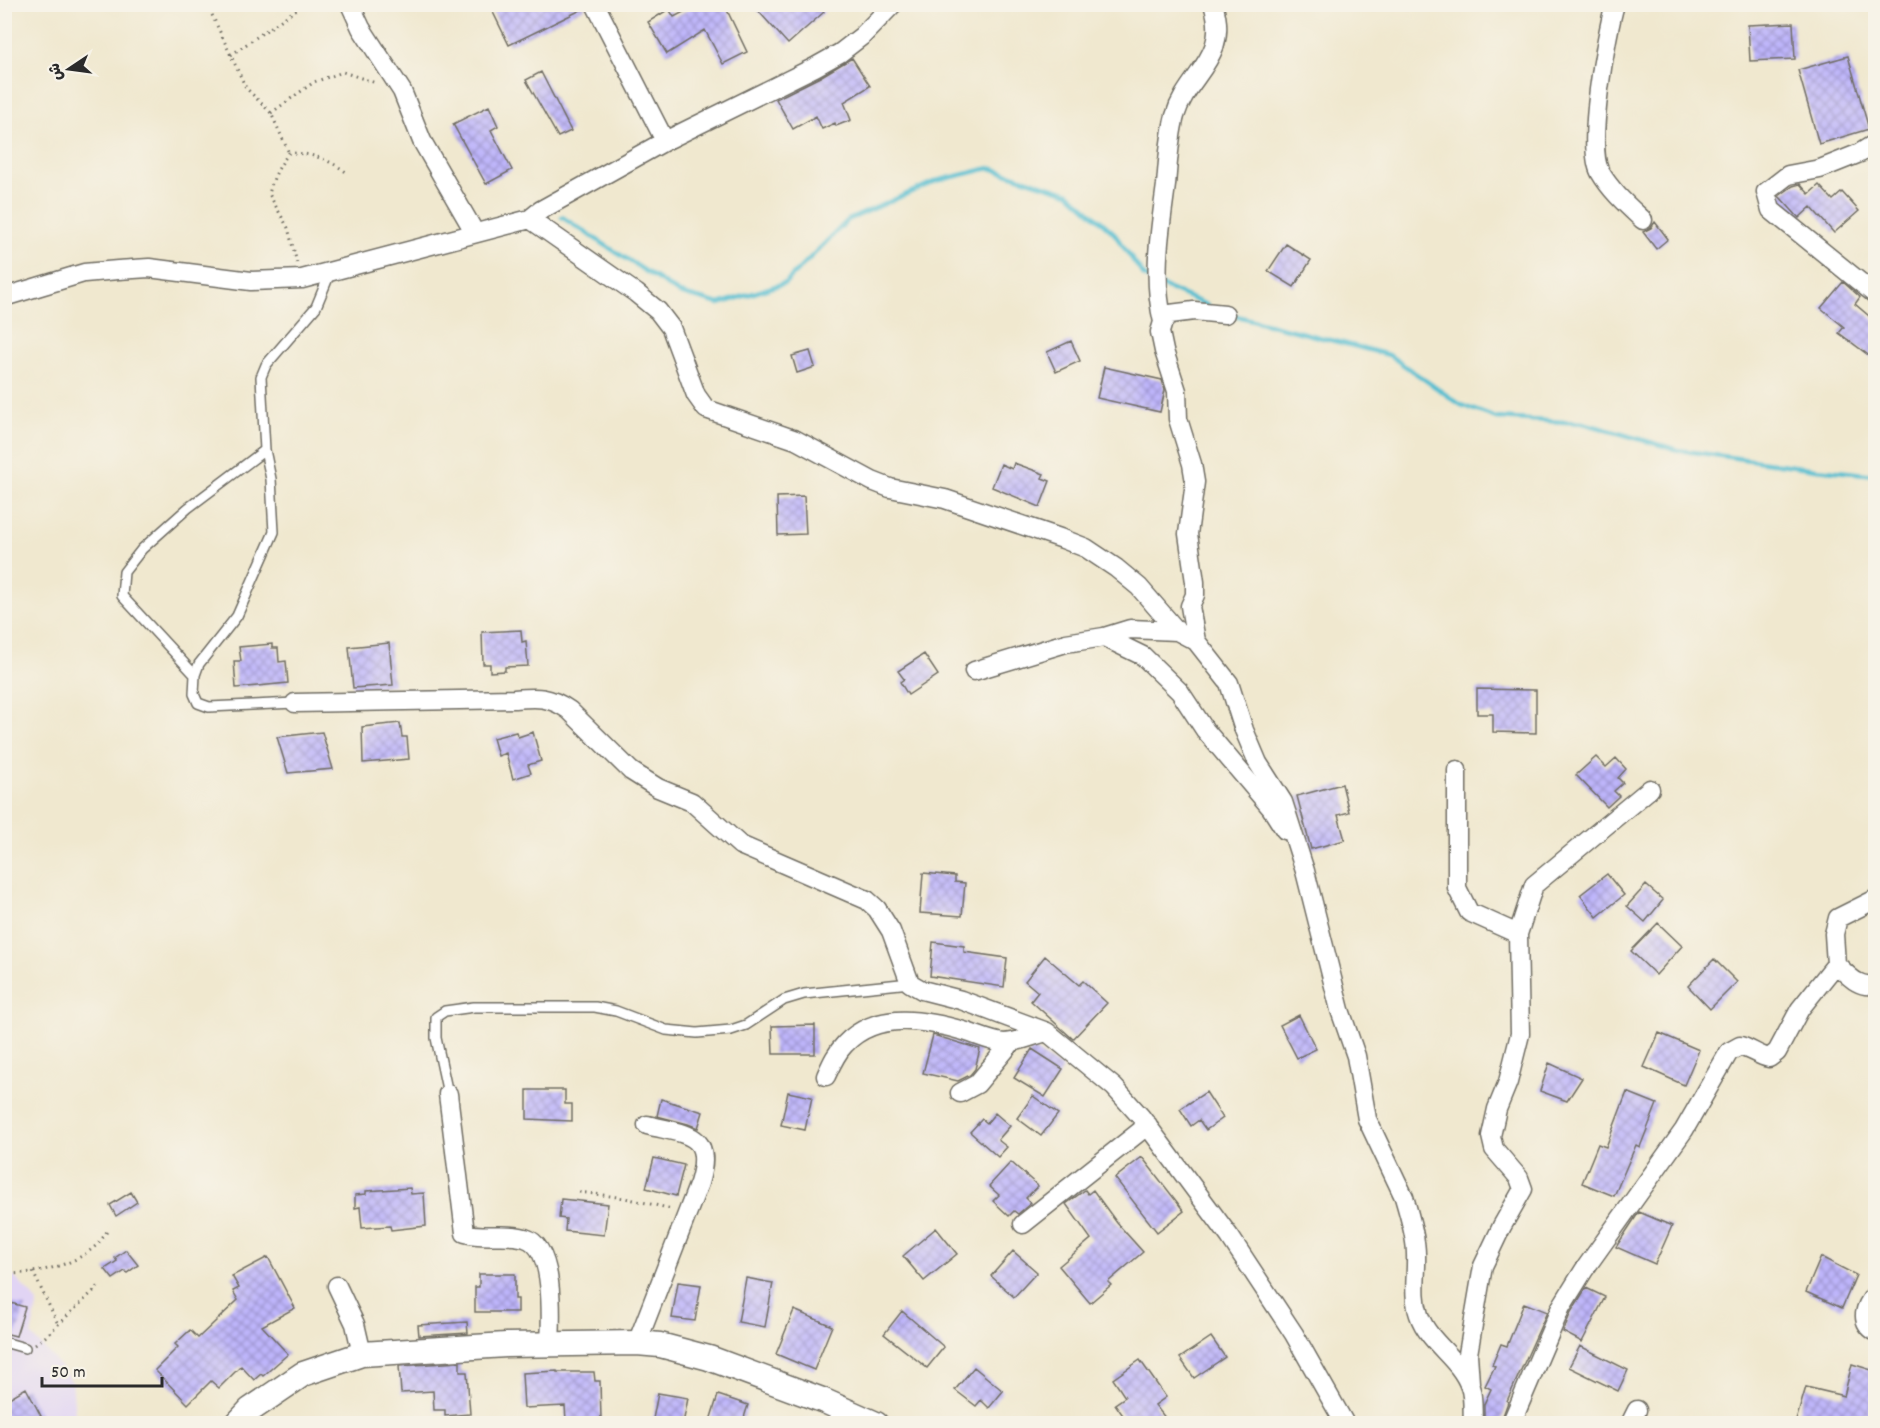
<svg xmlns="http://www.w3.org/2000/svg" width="1880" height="1428" font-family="Dekko,'Playpen Sans Arabic',sans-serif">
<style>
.built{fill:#e1d4f4}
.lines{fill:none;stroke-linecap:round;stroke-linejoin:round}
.stream{stroke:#54bed0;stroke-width:4.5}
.building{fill:url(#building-cross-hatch)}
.lane-casing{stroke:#706d64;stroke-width:12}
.street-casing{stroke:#706d64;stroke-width:21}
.secondary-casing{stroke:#706d64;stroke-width:27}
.path{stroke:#706d64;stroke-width:3;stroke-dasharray:1.5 4.5;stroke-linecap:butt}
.lane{stroke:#fff;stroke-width:9}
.street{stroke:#fff;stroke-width:18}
.secondary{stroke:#fff;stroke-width:24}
</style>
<defs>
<pattern id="building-cross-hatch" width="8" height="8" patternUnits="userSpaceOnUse" patternTransform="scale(1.5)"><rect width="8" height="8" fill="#beb5fb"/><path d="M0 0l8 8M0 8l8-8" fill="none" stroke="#9b93cb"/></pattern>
</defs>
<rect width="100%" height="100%" fill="#f7f3e8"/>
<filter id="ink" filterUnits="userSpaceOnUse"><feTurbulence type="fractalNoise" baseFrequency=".0167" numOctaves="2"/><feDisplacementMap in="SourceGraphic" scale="12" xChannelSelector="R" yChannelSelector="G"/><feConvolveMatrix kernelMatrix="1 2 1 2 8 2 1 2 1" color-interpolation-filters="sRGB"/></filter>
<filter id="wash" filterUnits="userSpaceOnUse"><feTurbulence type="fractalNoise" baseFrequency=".008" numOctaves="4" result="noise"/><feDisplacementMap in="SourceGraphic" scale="24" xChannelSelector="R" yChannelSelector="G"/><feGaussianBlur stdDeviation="1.35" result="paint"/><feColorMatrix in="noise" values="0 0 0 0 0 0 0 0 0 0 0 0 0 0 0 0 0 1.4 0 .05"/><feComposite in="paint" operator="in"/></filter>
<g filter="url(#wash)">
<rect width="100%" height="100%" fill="#f0e8cf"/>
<!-- built -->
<path class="built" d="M4,1266l34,36 -7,33 23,24 18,23 3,32 -6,9h-64z"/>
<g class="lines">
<!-- stream -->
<path class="stream" d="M562,217l117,76 40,11 66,-21 63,-63 88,-39 54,-13 79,25 44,39 31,44 8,4
M1162,286l45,19
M1229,314l160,41 72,50 35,13 87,5 95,27 138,19 60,6"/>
</g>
<g id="blocks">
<!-- building -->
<path class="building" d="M489,4h95l1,4 -76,37z
M699,4h25l23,48 -24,12 -18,-34 -38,24 -19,-32 21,-13 5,8z
M752,4h66l6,8 -36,32z
M1793,23l2,36 -45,2 -2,-36z
M1848,56l21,73 -50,15 -21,-74z
M852,58l18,28 -26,16 7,18 -15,6 -1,-3 -13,6 -6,-13 -23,13 -17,-30 44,-22z
M541,72l30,59 -13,6 -32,-57z
M489,106l9,20 -7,4 21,40 -26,14 -33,-60z
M1800,184l9,10 10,-9 14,15 9,-8 17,19 -25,22 -23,-26 -12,11 -20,-22 14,-10z
M1655,222l13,17 -12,10 -13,-17 8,-4z
M1286,244l25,16 -17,27 -26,-16z
M1843,282l17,15 -5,7 20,17v39l-36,-27 5,-6 -23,-19z
M1071,341l9,20 -24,11 -9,-20z
M810,351l5,16 -18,6 -5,-17z
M1104,367l58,13 3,10 -5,22 -63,-14z
M1014,463l30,11 -2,4 8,3 -10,26 -48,-20 9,-23 11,5z
M804,496l2,38 -28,1 -1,-38z
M521,630l1,12 4,-1 2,25 -23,1v4l-15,1v-8h-7l-1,-32z
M389,643l4,42 -40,3 -4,-41z
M272,644v4h6l1,14 7,-1 2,22 -52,5 -2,-27h7l-2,-14z
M924,654l14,21 -30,20 -8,-13 4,-3 -6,-8z
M1477,689l59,1v43l-43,-1v-18h-16z
M400,723l2,14h5l2,22 -46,4 -1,-36z
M322,732l11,37 -45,4 -11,-36z
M516,732l2,5 15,-5 8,29 -13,4 3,8 -18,6 -7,-26 -8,3 -5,-18z
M1596,757l10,10 10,-9 10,11 -8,9 5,5 -9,8 5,5 -12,11 -31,-32z
M1342,784l7,28 -11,3 7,25 -34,9 -14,-53z
M923,873l32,3v6l10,1 -3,33 -42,-3z
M1607,874l17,21 -27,22 -17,-22z
M1646,885l17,15 -18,22 -18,-16z
M1658,923l24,23 -26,29 -25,-24z
M933,942l31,4v6l43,6 -3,29 -74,-11z
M1045,956l34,29 4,-4 24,22 -34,36 -42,-38 7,-9 -13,-11z
M1714,959l23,23 -27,27 -22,-23z
M1299,1015l17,34 -19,9 -17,-33z
M815,1025v29h-42l-1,-28z
M1659,1033l40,17 -15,35 -40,-18z
M933,1035l47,14 -5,20 -5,6 -12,6 -35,-8z
M1032,1049l31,20 -18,28 -31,-19z
M1549,1063l33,15 -15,23 -27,-10z
M527,1090h38v14h7v17l-45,-2z
M788,1092l24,5 -7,33 -24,-5z
M1206,1092l17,26 -17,12 -7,-10 -8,6 -11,-17z
M1627,1092l30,12 -17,43 -4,-2 -22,51 -32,-13 16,-39 8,3z
M1033,1096l25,18 -17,22 -24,-18z
M661,1099l42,13 -5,16 -10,-4 -31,-8z
M995,1113l15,13 -12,14 9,7 -9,10 -28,-25 12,-13 5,4z
M1142,1157l42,54 -27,21 -42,-54z
M654,1158l30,7 -8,31 -30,-8z
M1011,1162l27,24 -12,12 5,5 -13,11 -4,-3 -5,5 -16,-15 6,-6 -10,-9z
M410,1188l1,6 13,-1 2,33 -35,4 -1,-4 -28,2 -2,-21 -5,1v-13l11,-1v-3z
M1085,1190l3,4 5,-4 24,33 26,29 -35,30 3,3 -21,18 -31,-37 32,-27 -25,-35z
M131,1192l6,10 -21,14 -6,-11z
M561,1199l47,5 -4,31 -39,-4 1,-12 -7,-1z
M1639,1212l33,14 -17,38 -39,-17z
M936,1228l21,26 -33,27 -21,-25z
M126,1250l12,15 -11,8 -2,-2 -12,8 -8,-10 12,-8 -2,-3z
M1013,1251l24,21 -23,25 -23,-21z
M268,1257l27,51 -33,18 26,28 -25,22 -2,-2 -7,6 -13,-14 -22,22 -8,-7 -23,23 -33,-34 23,-23 -3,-3 15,-14 8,8 40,-38 -5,-9 6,-3 -7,-12z
M1821,1257l35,18 -14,33 -36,-16z
M479,1274h36v25h3v13h-43v-25h4z
M746,1278l27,5 -8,44 -27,-5z
M678,1282l23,3 -6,36 -23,-3z
M1586,1288l19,9 -23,45 -19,-10 8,-20z
M4,1301l21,6 -9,29 -12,-3z
M1524,1303l23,9 -40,89 1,1 -8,22h-16v-20l7,-15 -6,-3 10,-20 -3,-1 9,-21 6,2z
M794,1310l38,16 -18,44 -38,-16z
M902,1311l42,36 -17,21 -43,-34z
M467,1322l1,11 -49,3 -1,-11z
M1211,1337l14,20 -31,21 -14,-20z
M1580,1346l48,24 -10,21 -49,-24z
M1140,1360l26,37 -11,8 15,19h-41l-14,-20 10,-7 -12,-18z
M460,1362v10h7l3,42 -25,2v-6h-11l-1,-19 -32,2 -2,-27z
M1852,1364l23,7v53h-80l11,-37 38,9z
M974,1367l29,24 -14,17 -8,-8 -5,6 -21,-16z
M557,1371v1h37l1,9h5l1,39h-35l-1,-14 -41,2 -2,-35z
M26,1388l15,28 -13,8h-24v-23z
M658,1393l30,5 -5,26h-31z
M718,1395l30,10 -6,19h-33z"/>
</g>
</g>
<g filter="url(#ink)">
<use href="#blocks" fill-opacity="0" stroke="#706d64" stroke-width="1.5"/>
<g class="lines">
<!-- lane casing -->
<g class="lane-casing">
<path id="lane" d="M195,675l-73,-79 2,-24 18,-23 46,-41 77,-58
M295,703l-86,4 -11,-4 -4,-9 1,-19 4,-11 38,-48 37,-84 -3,-53 -6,-29 -4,-73 5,-12 50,-58 14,-34
M448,1094l-12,-56v-21l9,-6 29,-4h121l21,4 50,19 31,3 34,-3 15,-5 38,-25 20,-6 106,-11
M4,1342l21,6"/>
</g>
<!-- street casing -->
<g class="street-casing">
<path id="street" d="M350,4l11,24 41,63 20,50 53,92
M595,4l70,137
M1615,4c-9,31 -29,143 -15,168 11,19 27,33 43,48
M1876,143l-16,10 -40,16 -32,6 -22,17 5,18 105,85
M530,219l106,74 22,18 13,17 25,67 10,14 90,31 76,41 18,7 55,11 118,40 23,9 30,20 23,19 38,44 19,10 33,42 15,47 14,33 25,39 22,69 35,139 16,46 11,63 37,78c4,14 9,30 11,45 4,24 -4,49 4,73 10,29 41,43 51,72 4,10 2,25 3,37
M4,297l80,-24 34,-3 31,-2 102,13 51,-2 228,-60 11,-9 124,-69 150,-74 25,-14 22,-17 31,-32
M1163,322c-11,-46 -3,-91 3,-137 2,-22 3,-47 9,-69 12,-42 56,-58 38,-112
M1104,637l26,-8 47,2
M1196,641l-6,-35 5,-11v-13l-7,-48 7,-52 -3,-18 -14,-45 -1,-28 -13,-40 -4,-19 3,-10 7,-8 24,-3 31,3
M974,671l92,-28 38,-6 39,19 37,36 25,38 66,78 14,22
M295,703l219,-4c24,-2 35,-3 55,11l62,61 27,17 34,14 48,43 127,55 10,9 14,22 19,52 12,7 39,10 86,32 67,55 27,30 89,120 64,97 51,90
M1457,770v118l12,24 49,22
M1836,964l-2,-30 4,-16 38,-19
M826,1076c5,-11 10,-23 19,-32 32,-34 82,-24 122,-12 12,4 23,9 36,11 14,0 30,-8 44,-11
M960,1093l17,-9 34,-41
M448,1094l17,139c20,6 41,-1 60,5 31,9 26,83 25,108
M1023,1224l125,-99
M337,1286l18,38 7,30
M1876,1293c-11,13 -18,28 0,39
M637,1343l62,-160c15,-51 -12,-48 -52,-58
M1470,1383l-2,-29 15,-88 19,-40 21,-37 -4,-11 -25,-29 -3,-13 6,-27 11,-27 12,-48 -2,-100 16,-49 116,-96
M1511,1424l50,-117 23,-37 100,-140 45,-78 11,-6c11,3 19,10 29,12l8,-6 23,-43 36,-45c11,10 23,26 40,20
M1630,1424l7,-14"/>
</g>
<!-- secondary casing -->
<g class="secondary-casing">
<path id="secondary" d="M237,1424l13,-14 53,-36 59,-20 144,-9 131,-2 23,2 49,13 113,42 54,24"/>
</g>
<!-- path -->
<path class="path" d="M207,4l39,84 25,25 18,40
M231,55l73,-51
M271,113l43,-31 29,-10 33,11
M297,263l-9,-35 -19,-34c4,-16 9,-27 20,-41 22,0 39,6 57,19
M579,1192l46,6 47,11
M33,1272l25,52
M4,1274c29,0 67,-7 89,-26 6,-4 11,-12 15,-18
M35,1344l10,-7 55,-52"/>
<!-- lane -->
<use href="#lane" class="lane"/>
<!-- street -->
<use href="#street" class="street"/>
<!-- secondary -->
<use href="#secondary" class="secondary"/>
</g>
</g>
<!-- margin -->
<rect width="1880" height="1428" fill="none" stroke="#f7f3e8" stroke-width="24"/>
<!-- north arrow -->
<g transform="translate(69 69) rotate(257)" stroke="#f7f3e8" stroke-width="4.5" paint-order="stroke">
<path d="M0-4.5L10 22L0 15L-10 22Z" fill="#2b2b2b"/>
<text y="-9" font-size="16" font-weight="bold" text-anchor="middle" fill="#2b2b2b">ش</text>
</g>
<!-- scale -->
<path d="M42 1377v9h120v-9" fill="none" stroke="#2b2b2b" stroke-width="3"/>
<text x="51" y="1377" font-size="18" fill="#2b2b2b" stroke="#f7f3e8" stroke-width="4.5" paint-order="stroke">50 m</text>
</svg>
